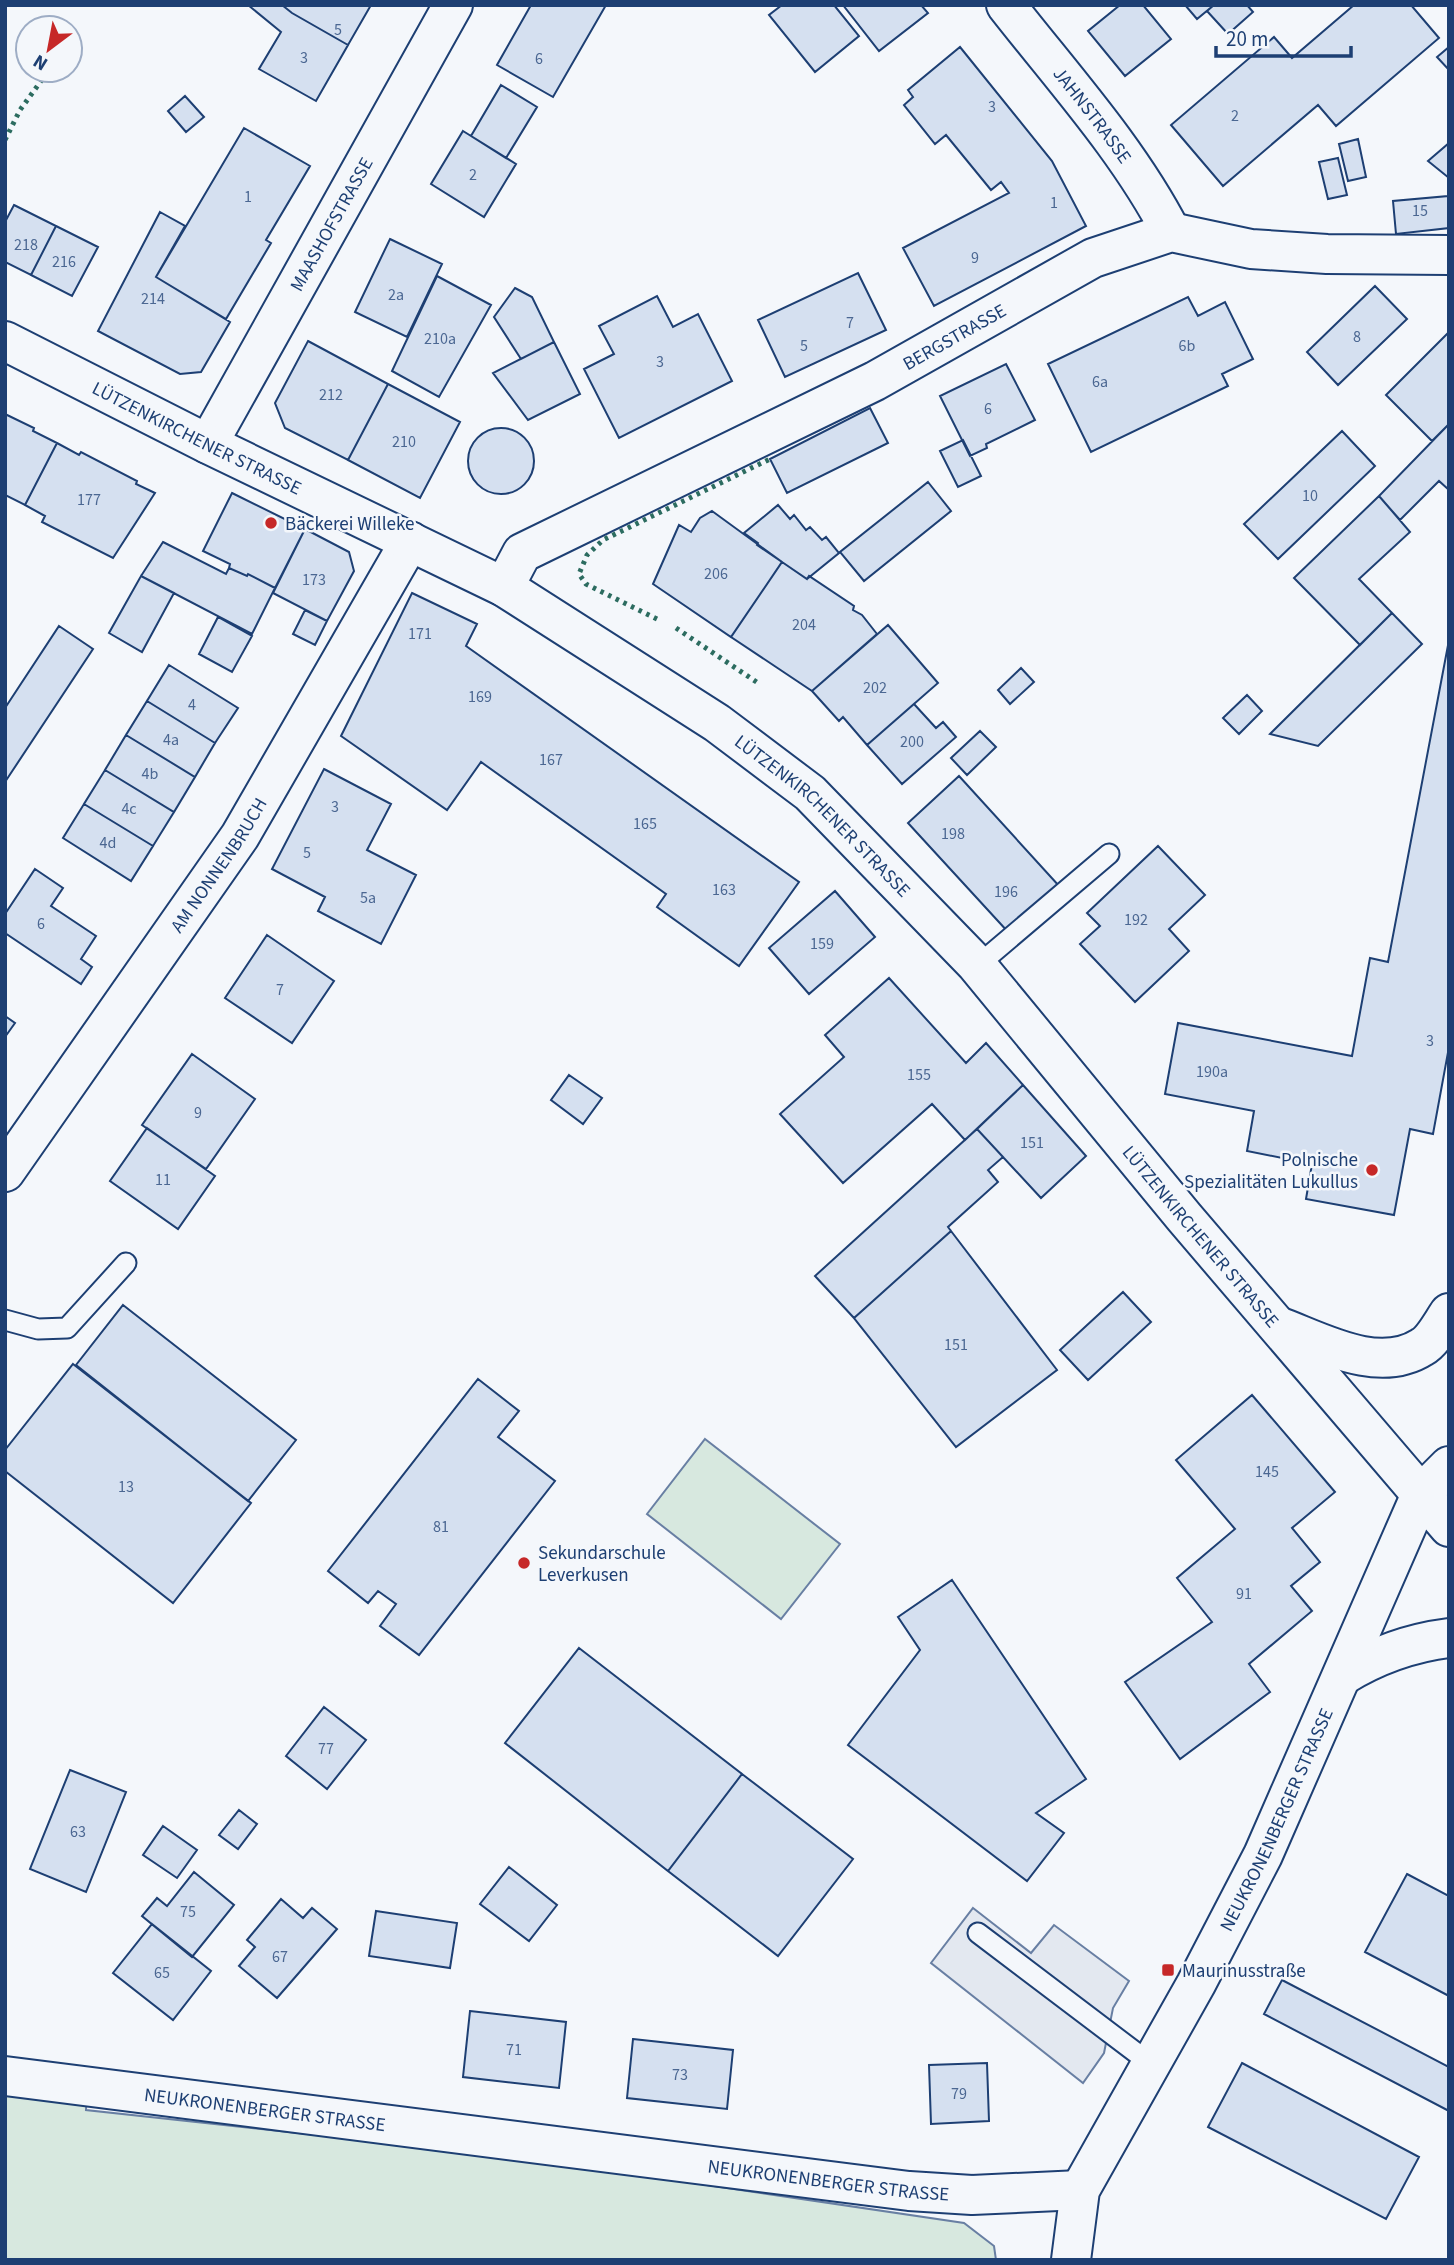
<svg xmlns="http://www.w3.org/2000/svg" width="1454" height="2265" font-family="'Source Sans 3',sans-serif">
<style>
.green{fill:#d7e8df;stroke:#687fa3;stroke-width:2}
.parking{fill:#e3e8f0;stroke:#687fa3;stroke-width:2}
.building{fill:#d5e0f0;stroke:#1d3f73;stroke-width:2}
.lines{fill:none;stroke-linecap:round;stroke-linejoin:round}
.service-casing{stroke:#1d3f73;stroke-width:23}
.minor-casing{stroke:#1d3f73;stroke-width:42}
.secondary-casing{stroke:#1d3f73;stroke-width:42}
.service{stroke:#f4f7fb;stroke-width:19}
.minor{stroke:#f4f7fb;stroke-width:38}
.secondary{stroke:#f4f7fb;stroke-width:38}
.hedge{stroke:#2c6c60;stroke-width:5;stroke-dasharray:3.5 5;stroke-linecap:butt}
.poi-dot{fill:#c62828;stroke:#f4f7fb;stroke-width:2.5}
.labels{text-anchor:middle;stroke-width:5;stroke-linejoin:round;paint-order:stroke}
.number-label{font-size:16px;fill:#4b6792}
.street-label{font-size:19px;fill:#1d3f73;stroke:#f4f7fb}
.poi-label{font-size:19px;fill:#1d3f73;stroke:#f4f7fb;text-anchor:start}
</style>
<rect width="100%" height="100%" fill="#f4f7fb"/>
<!-- green -->
<path class="green" d="M705,1439l135,105 -59,75 -134,-105z
M5,2080l82,11 -1,19 425,46 453,67 30,23 2,14h-991z"/>
<!-- parking -->
<path class="parking" d="M973,1908l58,45 23,-28 75,56 -16,27 -9,45 -21,30 -152,-120z"/>
<!-- building -->
<path class="building" d="M248,5h34l10,8 56,32 -32,56 -57,-32 22,-37z
M282,5h89l-23,40 -56,-32z
M531,5h75l-53,92 -56,-32z
M782,5h52l25,31 -44,36 -46,-57z
M843,5h78l7,8 -49,38z
M1120,5h23l28,34 -46,37 -37,-45z
M1185,5h29l-17,14z
M1214,5h33l6,7 -25,22 -21,-23z
M1354,5h57l28,33 -103,88 -18,-21 -95,81 -52,-61 103,-88 18,21z
M960,47l92,114 34,65 -152,80 -31,-58 106,-55 -8,-11 -10,8 -45,-55 -11,9 -31,-39 9,-8 -5,-7z
M1449,47v23l-12,-13z
M501,85l36,22 -31,51 -35,-22z
M185,96l19,21 -18,15 -18,-21z
M244,128l66,38 -44,74 5,3 -45,76 -70,-42z
M463,131l53,33 -32,53 -53,-33z
M1358,139l8,38 -18,4 -9,-37z
M1449,143v35l-21,-17z
M1338,158l9,37 -19,4 -9,-37z
M1449,182v46l-53,6 -3,-33 55,-5z
M14,205l42,21 -25,49 -26,-13v-40z
M160,212l25,14 -29,51 74,45 -29,50 -21,2 -82,-43z
M56,226l42,21 -26,49 -41,-21z
M390,239l52,25 -35,73 -52,-25z
M858,273l28,57 -101,47 -27,-57z
M437,276l54,29 -52,92 -47,-26z
M1375,286l32,33 -69,66 -31,-33z
M515,288l17,9 22,45 -33,17 -27,-42z
M657,296l16,31 25,-13 34,67 -113,57 -35,-69 30,-15 -15,-28z
M1188,297l10,19 27,-14 28,57 -31,15 6,12 -137,66 -43,-88z
M1449,332v92l-17,17 -46,-46z
M308,341l80,43 -40,76 -63,-32 -10,-25z
M554,342l26,52 -52,26 -35,-47z
M1006,364l29,56 -49,24 1,4 -17,8 -30,-60z
M388,384l72,38 -40,76 -72,-38z
M870,408l18,35 -101,50 -17,-34z
M5,414l29,14 -1,3 24,12 -32,62 -20,-10z
M1449,424v66l-10,-9 -39,39 -21,-24z
M468 461a33 33 0 1 1 66 0a33 33 0 1 1-66 0Z
M1342,431l33,35 -97,93 -34,-35z
M963,440l18,36 -23,11 -18,-36z
M57,443l22,12 2,-3 56,29 -1,3 19,9 -42,65 -71,-36 3,-6 -20,-11z
M928,482l23,29 -87,70 -24,-29z
M232,493l73,36 -30,59 -27,-14 -1,2 -18,-8 1,-4 -27,-13z
M1379,496l31,36 -51,47 33,34 -32,32 -66,-67z
M778,505l12,14 4,-4 12,15 4,-3 12,13 4,-3 13,16 -32,26 -50,-34 1,-2 -14,-10z
M712,511l70,51 -51,75 -78,-53 26,-59 12,7 9,-14z
M305,529l44,23 5,19 -27,50 -54,-28z
M163,542l63,32 3,-6 18,8 1,-2 27,14 -23,46 -111,-58z
M782,562l25,17 2,-3 45,30 -1,4 9,5 15,19 -65,57 -81,-54z
M141,576l33,17 -32,59 -33,-19z
M412,593l65,31 -11,22 333,236 -60,84 -82,-59 9,-13 -185,-132 -34,48 -106,-74z
M305,610l22,11 -12,24 -22,-11z
M1392,613l30,31 -104,102 -48,-12z
M218,617l34,19 -20,36 -33,-18z
M888,625l50,58 -71,62 -24,-28 -4,4 -27,-30z
M59,626l34,23 -88,133v-74z
M1449,640v407l-16,87 -23,-5 -16,86 -88,-16 6,-35 -65,-13 7,-40 -89,-17 13,-71 174,33 18,-98 18,4z
M169,665l69,43 -23,35 -68,-42z
M1021,668l13,14 -24,22 -12,-14z
M1247,695l15,16 -23,23 -16,-16z
M147,701l68,42 -20,34 -69,-42z
M914,704l22,24 7,-6 13,15 -54,47 -35,-39z
M980,731l16,16 -29,28 -16,-17z
M126,735l69,42 -21,35 -69,-42z
M324,769l67,35 -24,46 49,25 -35,69 -63,-33 7,-14 -53,-28z
M105,770l69,42 -21,34 -69,-42z
M959,776l101,111 -51,46 -101,-110z
M84,804l69,42 -22,35 -68,-43z
M1158,846l47,49 -36,34 20,22 -54,51 -55,-58 20,-18 -13,-13z
M35,869l28,19 -12,18 45,30 -15,23 11,8 -11,17 -76,-51v-19z
M835,891l40,46 -66,57 -40,-46z
M267,935l67,46 -42,62 -67,-45z
M889,978l77,85 20,-20 37,42 -58,55 -33,-36 -89,79 -63,-69 64,-57 -19,-22z
M5,1016l10,7 -10,14z
M192,1054l63,45 -49,70 -64,-44z
M569,1075l33,23 -19,26 -32,-24z
M1023,1085l63,71 -45,42 -64,-69z
M147,1128l68,48 -37,53 -68,-48z
M977,1129l26,28 -15,13 10,12 -50,45 3,4 -97,87 -39,-42z
M951,1231l106,139 -101,77 -102,-129z
M1123,1292l28,30 -63,58 -28,-30z
M123,1305l173,135 -48,61 -172,-136z
M73,1364l178,139 -78,100 -168,-132v-21z
M478,1379l41,32 -21,26 57,44 -136,174 -39,-29 16,-22 -18,-13 -10,12 -40,-32z
M1252,1395l83,97 -43,36 28,34 -29,24 21,25 -63,53 21,28 -90,67 -55,-77 87,-60 -35,-44 58,-49 -59,-69z
M952,1580l134,199 -50,34 28,20 -37,48 -179,-136 72,-95 -22,-33z
M579,1648l163,126 -74,97 -163,-128z
M324,1707l42,33 -39,49 -41,-33z
M70,1770l56,22 -40,100 -56,-23z
M742,1774l111,85 -75,97 -110,-85z
M239,1810l18,14 -19,25 -19,-14z
M163,1826l34,24 -20,28 -34,-23z
M509,1867l48,38 -28,36 -49,-37z
M194,1872l40,33 -42,52 -50,-41 15,-18 10,8z
M1407,1874l42,22v100l-84,-44z
M281,1899l22,19 9,-10 25,21 -60,69 -38,-32 16,-19 -8,-7z
M376,1911l81,12 -7,45 -81,-12z
M152,1924l59,47 -38,49 -60,-47z
M1282,1980l167,87v44l-185,-97z
M470,2011l96,11 -7,66 -96,-11z
M633,2039l100,11 -6,59 -100,-11z
M987,2063l2,58 -58,3 -2,-59z
M1242,2063l177,94 -33,62 -178,-92z"/>
<g class="lines">
<!-- service casing -->
<g class="service-casing">
<path id="service" d="M977,966l132,-112
M5,1320l33,9 29,-1 59,-65
M978,1933l173,131"/>
</g>
<!-- minor casing -->
<g class="minor-casing">
<g id="minor">
<path id="s1" d="M1006,5c57,73 122,144 165,227"/>
<path id="s2" d="M208,444l245,-439"/>
<path id="s3" d="M504,587l18,-34 353,-172 218,-123 78,-26 80,17 76,5 122,1"/>
<path id="s4" d="M5,1172l235,-336 170,-295"/>
<path d="M1278,1326c43,16 100,49 144,21 11,-6 20,-24 27,-34"/>
<path d="M1342,1676c34,-21 67,-33 107,-38"/>
<path id="s5" d="M5,2076l904,115 63,4 108,-5"/>
<path id="s6" d="M1071,2260l9,-70 116,-206 67,-129 158,-361 28,-28"/>
</g>
</g>
<!-- secondary casing -->
<g class="secondary-casing">
<g id="secondary">
<path id="s7" d="M5,341l203,103 296,143 213,136 93,70 165,170 209,254 265,310"/>
</g>
</g>
<!-- service -->
<use href="#service" class="service"/>
<!-- minor -->
<use href="#minor" class="minor"/>
<!-- secondary -->
<use href="#secondary" class="secondary"/>
<!-- hedge -->
<path class="hedge" d="M5,140l15,-30 29,-40
M657,619l-71,-35 -7,-10 8,-19 16,-15 167,-81
M676,628l82,55"/>
</g>
<!-- markers -->
<g class="poi-dot">
<circle cx="271" cy="523" r="7"/>
<circle cx="1372" cy="1170" r="7"/>
<circle cx="524" cy="1563" r="7"/>
<rect x="1161" y="1963" width="14" height="14" rx="3.5"/>
</g>
<g class="labels">
<!-- number labels -->
<g class="number-label">
<text x="338" y="35">5</text>
<text x="304" y="63">3</text>
<text x="539" y="64">6</text>
<text x="992" y="112">3</text>
<text x="1235" y="121">2</text>
<text x="473" y="180">2</text>
<text x="248" y="202">1</text>
<text x="1054" y="208">1</text>
<text x="1420" y="216">15</text>
<text x="26" y="250">218</text>
<text x="975" y="263">9</text>
<text x="64" y="267">216</text>
<text x="396" y="300">2a</text>
<text x="153" y="304">214</text>
<text x="850" y="328">7</text>
<text x="1357" y="342">8</text>
<text x="440" y="344">210a</text>
<text x="804" y="351">5</text>
<text x="1187" y="351">6b</text>
<text x="660" y="367">3</text>
<text x="1100" y="387">6a</text>
<text x="331" y="400">212</text>
<text x="988" y="414">6</text>
<text x="404" y="447">210</text>
<text x="1310" y="501">10</text>
<text x="89" y="505">177</text>
<text x="716" y="579">206</text>
<text x="314" y="585">173</text>
<text x="804" y="630">204</text>
<text x="420" y="639">171</text>
<text x="875" y="693">202</text>
<text x="480" y="702">169</text>
<text x="192" y="710">4</text>
<text x="171" y="745">4a</text>
<text x="912" y="747">200</text>
<text x="551" y="765">167</text>
<text x="150" y="779">4b</text>
<text x="335" y="812">3</text>
<text x="129" y="814">4c</text>
<text x="645" y="829">165</text>
<text x="953" y="839">198</text>
<text x="108" y="848">4d</text>
<text x="307" y="858">5</text>
<text x="724" y="895">163</text>
<text x="1006" y="897">196</text>
<text x="368" y="903">5a</text>
<text x="1136" y="925">192</text>
<text x="41" y="929">6</text>
<text x="822" y="949">159</text>
<text x="280" y="995">7</text>
<text x="1430" y="1046">3</text>
<text x="1212" y="1077">190a</text>
<text x="919" y="1080">155</text>
<text x="198" y="1118">9</text>
<text x="1032" y="1148">151</text>
<text x="163" y="1185">11</text>
<text x="956" y="1350">151</text>
<text x="1267" y="1477">145</text>
<text x="126" y="1492">13</text>
<text x="441" y="1532">81</text>
<text x="1244" y="1599">91</text>
<text x="326" y="1754">77</text>
<text x="78" y="1837">63</text>
<text x="188" y="1917">75</text>
<text x="280" y="1962">67</text>
<text x="162" y="1978">65</text>
<text x="514" y="2055">71</text>
<text x="680" y="2080">73</text>
<text x="959" y="2099">79</text>
</g>
<!-- street labels -->
<g class="street-label">
<text dy="7" stroke="none"><textPath href="#s1" startOffset="140">JAHNSTRASSE</textPath></text>
<text dy="7" stroke="none"><textPath href="#s2" startOffset="252">MAASHOFSTRASSE</textPath></text>
<text dy="7" stroke="none"><textPath href="#s3" startOffset="522">BERGSTRASSE</textPath></text>
<text dy="7" stroke="none"><textPath href="#s7" startOffset="215">LÜTZENKIRCHENER STRASSE</textPath></text>
<text dy="7" stroke="none"><textPath href="#s7" startOffset="950">LÜTZENKIRCHENER STRASSE</textPath></text>
<text dy="7" stroke="none"><textPath href="#s4" startOffset="374">AM NONNENBRUCH</textPath></text>
<text dy="7" stroke="none"><textPath href="#s7" startOffset="1517">LÜTZENKIRCHENER STRASSE</textPath></text>
<text dy="7" stroke="none"><textPath href="#s6" startOffset="490">NEUKRONENBERGER STRASSE</textPath></text>
<text dy="7" stroke="none"><textPath href="#s5" startOffset="262">NEUKRONENBERGER STRASSE</textPath></text>
<text dy="7" stroke="none"><textPath href="#s5" startOffset="830">NEUKRONENBERGER STRASSE</textPath></text>
</g>
<!-- poi labels -->
<g class="poi-label">
<text x="285" y="530">Bäckerei Willeke</text>
<text x="1358" y="1166" text-anchor="end">Polnische<tspan x="1358" dy="22">Spezialitäten Lukullus</tspan></text>
<text x="538" y="1559">Sekundarschule<tspan x="538" dy="22">Leverkusen</tspan></text>
<text x="1182" y="1977">Maurinusstraße</text>
</g>
</g>
<!-- border -->
<rect width="1454" height="2265" fill="none" stroke="#1d3f73" stroke-width="14"/>
<!-- north arrow -->
<g transform="translate(49 49) rotate(212)"><circle r="33" fill="#f4f7fb" stroke="#9eadc5" stroke-width="2"/>
<path d="M0-5L12 26L0 18L-12 26Z" fill="#c62828"/>
<text y="-10" font-size="19" font-weight="bold" text-anchor="middle" fill="#1d3f73">N</text>
</g>
<!-- scale -->
<path d="M1216 46v10h135v-10" fill="none" stroke="#1d3f73" stroke-width="3.5"/>
<text x="1226" y="46" font-size="21" fill="#1d3f73" stroke="#f4f7fb" stroke-width="5" paint-order="stroke">20 m</text>
</svg>
